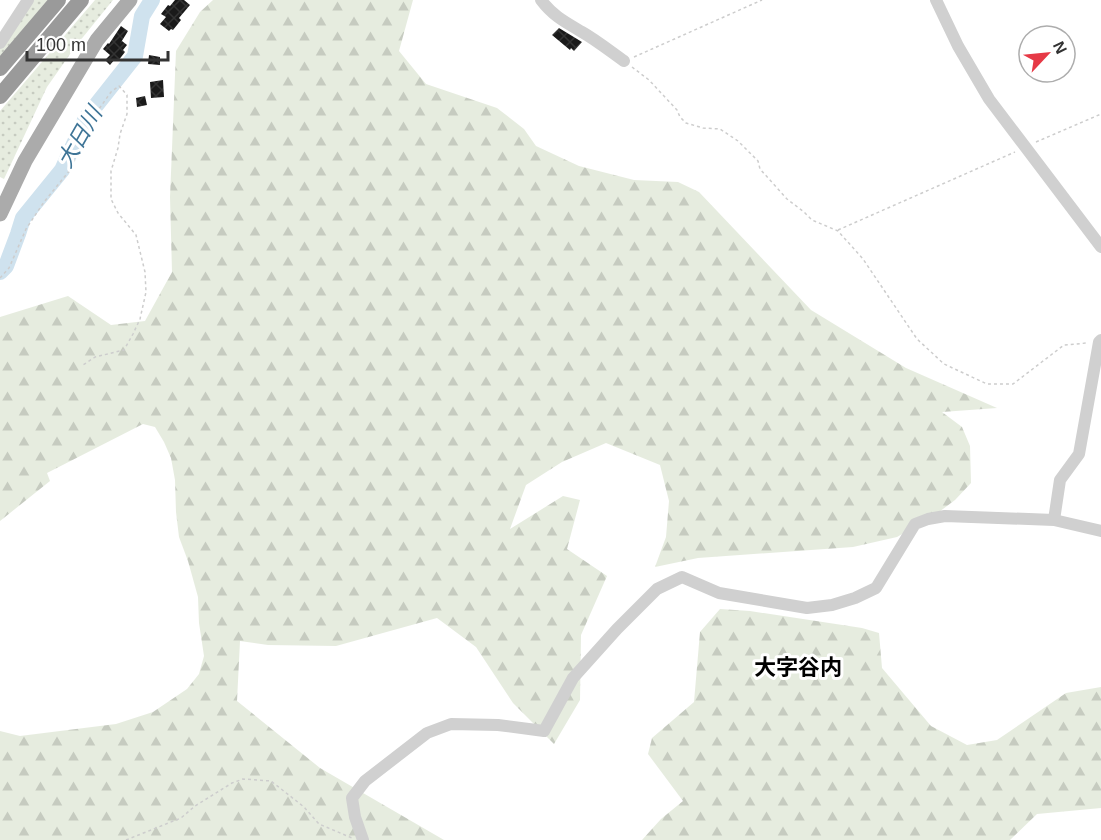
<svg xmlns="http://www.w3.org/2000/svg" width="1101" height="840" font-family="Helvetica,'Noto Sans JP',sans-serif">
<style>
.green{fill:url(#green-dots)}
.forest{fill:url(#forest-firs)}
.lines{fill:none;stroke-linecap:round;stroke-linejoin:round}
.river{stroke:#cfe2ee;stroke-width:16}
.building{fill:url(#building-cross-hatch)}
.path{stroke:#cdcdcd;stroke-width:1.5;stroke-dasharray:3 3;stroke-linecap:butt}
.minor{stroke:#d0d0d0;stroke-width:12}
.major{stroke:#ababab;stroke-width:15}
.highway{stroke:#9a9a9a;stroke-width:16}
.labels{text-anchor:middle;stroke-width:6;stroke-linejoin:round;paint-order:stroke}
.water-label{font-size:22px;font-style:italic;fill:#3f7597;stroke:#fff}
.neighbourhood-label{font-size:22px;font-weight:bold;fill:#000;stroke:#fff}
</style>
<defs>
<pattern id="green-dots" width="8" height="8" patternUnits="userSpaceOnUse" patternTransform="scale(1.5)"><rect width="8" height="8" fill="#e6ecdf"/><path d="M2 2h.1M6 6h.1" fill="none" stroke="#c6cbc0" stroke-width="1.8" stroke-linecap="round"/></pattern>
<pattern id="forest-firs" width="22" height="20" patternUnits="userSpaceOnUse" patternTransform="scale(1.5)"><rect width="22" height="20" fill="#e6ecdf"/><path d="M5 1l3.5 6h-7zM16 11l3.5 6h-7z" fill="#c6cbc0"/></pattern>
<pattern id="building-cross-hatch" width="8" height="8" patternUnits="userSpaceOnUse" patternTransform="scale(1.5)"><rect width="8" height="8" fill="#1a1a1a"/><path d="M0 0l8 8M0 8l8-8" fill="none" stroke="#333"/></pattern>
</defs>
<rect width="100%" height="100%" fill="#fff"/>
<!-- green -->
<path class="green" d="M31,0h17l-48,56v-10z
M95,0h18l-38,47 -28,40 -43,92 -4,-2v-66z"/>
<!-- forest -->
<path class="forest" d="M213,0h200l-14,51 27,33 71,24 27,21 12,17 43,20 55,14 44,2 21,10 112,118 95,58 91,40 -55,4 20,15 8,19 1,37 -16,17 -20,15 -38,22 -44,10 -155,11 -43,9 11,-30 3,-36 -9,-36 -54,-22 -44,19 -36,23 -16,44 53,-33 17,4 -13,49 40,27 -26,59 -1,65 -26,44 -41,-41 -37,-56 -39,-29 -101,28 -68,-1 -28,-4 -3,60 83,67 124,72h-444v-109l20,5 96,-12 37,-12 34,-23 12,-15 5,-18 -5,-33 -1,-26 -10,-36 -9,-24 -3,-25 -1,-32 -4,-22 -7,-16 -9,-15 -12,-3 -96,49 3,8 -50,40v-204l68,-21 43,29 34,-4 27,-49 -2,-75 6,-146 24,-39z
M720,609l30,2 112,17 17,5 3,35 49,58 36,19 30,-5 69,-47 35,-6v121l-64,6 -27,26h-368l19,-21 22,-18 -35,-47 4,-16 42,-36 6,-70z"/>
<g class="lines">
<!-- river -->
<path class="river" d="M0,272l6,-6 12,-32 5,-16 39,-48 24,-52 49,-62 7,-40 10,-16"/>
</g>
<!-- building -->
<path class="building" d="M175,0h9l6,5 -11,13 2,2 -8,10 -2,-1 -2,2 -9,-7 6,-7 -5,-3 7,-9 2,1z
M121,26l7,5 -8,13 2,-3 5,4 -4,5 2,2 -7,9 -3,-2 -5,6 -5,-5 5,-5 -7,-6 5,-6 1,1z
M559,28l23,14 -8,9 -3,-3 -1,2 -18,-15z
M149,55l11,2v8l-12,-1z
M163,80l1,17 -13,1 -1,-16z
M145,96l2,9 -10,2 -1,-9z"/>
<g class="lines">
<!-- path -->
<path class="path" d="M634,57l128,-57
M632,67l17,13 28,30 3,7 6,6 17,5 17,1 18,12 20,20 2,8 27,30 17,13 8,8 26,11 25,28 54,80 27,25 43,20h26l51,-39 23,-2
M1036,142l65,-28
M838,230l177,-78
M0,278l9,-10 17,-39 18,-27 26,-32 24,-54 17,-24 8,-6 8,9v19l-7,20 -2,14 -7,23v28l7,14 18,22 9,37 1,20 -6,27 -7,15 -9,16 -29,7 -12,8
M126,840l55,-22 14,-12 37,-23 11,-4 28,2 33,26 15,17 33,14"/>
<!-- minor -->
<path class="minor" d="M541,0c12,16 24,22 41,32 14,8 28,19 42,29
M936,0l22,46 31,53 112,148
M0,43l28,-43
M1054,520l6,-40 19,-26 20,-112 2,-2
M363,840l-8,-23 -3,-19 13,-17 62,-48 24,-9 47,1 46,6 29,-53 44,-49 40,-40 25,-12 37,16 88,15 25,-3 23,-7 21,-10 39,-64 13,-5 17,-3 109,4 47,11"/>
<!-- major -->
<path class="major" d="M0,214l25,-53 72,-121 33,-40"/>
<!-- highway -->
<path class="highway" d="M0,68l58,-68
M0,96l81,-96"/>
</g>
<g class="labels">
<!-- water labels -->
<g class="water-label">
<text transform="translate(79 137) rotate(-60)" y="8">大日川</text>
</g>
<!-- neighbourhood labels -->
<g class="neighbourhood-label">
<text x="798" y="675">大字谷内</text>
</g>
</g>
<!-- north arrow -->
<g transform="translate(1047 54) rotate(64)"><circle r="28" fill="#ffffff" stroke="#adadad" stroke-width="1.5"/>
<path d="M0-4.5L10 22L0 15L-10 22Z" fill="#e63946"/>
<text y="-9" font-size="16" font-weight="bold" text-anchor="middle" fill="#333333">N</text>
</g>
<!-- scale -->
<path d="M27 51v9h141v-9" fill="none" stroke="#333333" stroke-width="3"/>
<text x="36" y="51" font-size="18" fill="#333333" stroke="#ffffff" stroke-width="4.5" paint-order="stroke">100 m</text>
</svg>
